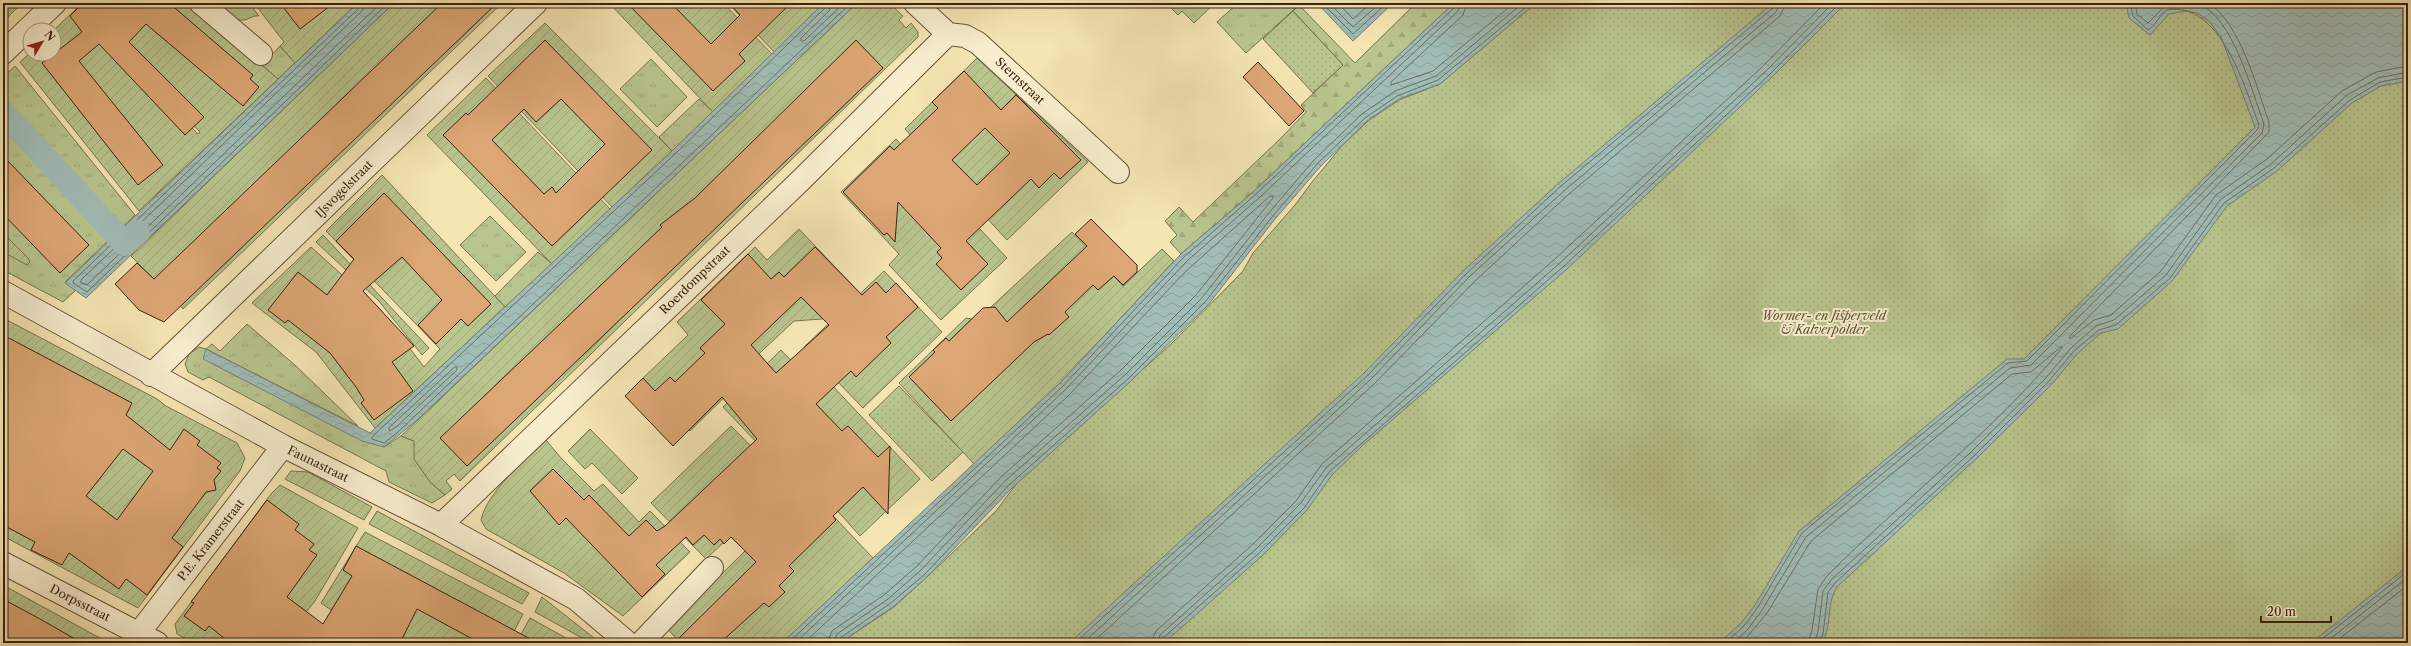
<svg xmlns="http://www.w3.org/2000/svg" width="2411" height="646" font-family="'Libre Caslon Text',serif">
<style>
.grass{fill:url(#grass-tufts);stroke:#79744e}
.forest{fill:url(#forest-firs);stroke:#79744e}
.park{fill:url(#park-dots);stroke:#79744e}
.garden{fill:url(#garden-furrows);stroke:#79744e}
.water{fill:url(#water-waves);stroke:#777f74}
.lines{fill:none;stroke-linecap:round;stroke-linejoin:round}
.shore{stroke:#6c7063;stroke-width:1}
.canal{stroke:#a0bdb7;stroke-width:24}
.building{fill:#dda676;stroke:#39220f;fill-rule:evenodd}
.minor-casing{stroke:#685338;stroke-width:24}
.minor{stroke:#f8eece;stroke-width:22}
.labels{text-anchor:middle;stroke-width:4;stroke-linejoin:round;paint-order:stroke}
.street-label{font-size:12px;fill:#39220f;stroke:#f8eece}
.park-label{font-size:12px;font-style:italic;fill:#5f5335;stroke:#f8eece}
</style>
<defs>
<pattern id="grass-tufts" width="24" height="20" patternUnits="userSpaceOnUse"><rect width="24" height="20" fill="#b9c58e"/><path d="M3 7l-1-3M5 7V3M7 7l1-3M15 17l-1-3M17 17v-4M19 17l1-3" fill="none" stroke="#a0a979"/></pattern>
<pattern id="forest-firs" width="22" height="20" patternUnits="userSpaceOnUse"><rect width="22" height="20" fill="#b9c58e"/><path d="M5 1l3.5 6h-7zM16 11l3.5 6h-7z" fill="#a0a979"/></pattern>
<pattern id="park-dots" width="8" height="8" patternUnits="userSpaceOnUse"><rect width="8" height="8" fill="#b9c58e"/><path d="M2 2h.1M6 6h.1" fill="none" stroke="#a0a979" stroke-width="1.8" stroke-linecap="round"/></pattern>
<pattern id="garden-furrows" width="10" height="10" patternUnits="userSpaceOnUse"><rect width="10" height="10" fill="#b9c58e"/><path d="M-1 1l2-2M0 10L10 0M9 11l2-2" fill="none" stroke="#a0a979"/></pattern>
<pattern id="water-waves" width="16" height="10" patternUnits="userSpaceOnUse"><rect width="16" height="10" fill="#a0bdb7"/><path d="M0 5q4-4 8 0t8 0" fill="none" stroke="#8ba29c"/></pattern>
</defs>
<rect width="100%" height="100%" fill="#f5e5b3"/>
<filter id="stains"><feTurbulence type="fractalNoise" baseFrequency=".005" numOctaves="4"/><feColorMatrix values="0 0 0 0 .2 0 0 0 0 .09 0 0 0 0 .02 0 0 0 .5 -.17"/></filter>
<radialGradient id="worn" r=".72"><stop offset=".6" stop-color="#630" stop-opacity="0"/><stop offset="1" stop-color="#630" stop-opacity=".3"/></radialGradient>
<!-- grass -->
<path class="grass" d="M218,3h31l10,13c-6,-1 -9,3 -15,4 -10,2 -20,-11 -26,-17z
M1166,3h49l-21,20 -12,-12 -4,4z
M1238,3h60l1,2 -53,48 -29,-31z
M280,46l15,17 -17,16 -16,-14z
M651,59l36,38 -30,30 -37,-38z
M15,66l120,149 -70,67 11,8 -13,12 -60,-32v-193z
M699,99l14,13 -41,39 -13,-14z
M490,216l36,36 -30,29 -36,-36z
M538,252l14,12 -47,43 -10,-11z
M247,324l49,42 62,60 -152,-77 178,98 17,-11 13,5 16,41 15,13 -13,8 -43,-21 -3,-11 -177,-94 -6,3 -15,-8 -3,-8 4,-10 10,-7 7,2 6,-5 8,7z"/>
<!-- forest -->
<path class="forest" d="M1416,3h38l-201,189 -72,62 -11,-12 7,-7 -12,-14 14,-14 14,15 88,-84 25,-26 -5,-7 42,-40 -50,-54 6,-6 56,58z"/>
<!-- park -->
<path class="park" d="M1536,3h872v640h-1568l54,-36 33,-30 69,-66 21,-28 155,-140 71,-72 10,-18 42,-48 17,-23 29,-35 27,-26 31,-21 41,-16z
M1293,11l50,54 -30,28 -50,-54z
M899,386l64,66 -31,29 -63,-66z"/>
<!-- garden -->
<path class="garden" d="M3,3h19l-19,19z
M82,3h106l90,76 -139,132 -119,-149 10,-9 24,1v-24l23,-22 121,126 2,-2 -121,-127z
M254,3h103l-62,60 -15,-17 4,-4z
M394,3h108l-319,306 -52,-53z
M609,3h114l49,51 -59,58z
M728,3h96l-50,49z
M857,3h32l14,13 -4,4 7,8 5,-5 7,9v5l-458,444 -6,-7 -8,7 6,8 -7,6 -15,-13 -16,-23v-18l-13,-5z
M545,23l127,128 -60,56 -124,-131z
M977,58l111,104 -81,78 -102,-111z
M486,78l124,131 -58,55 -125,-129z
M896,139l111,119 -66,62 -52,-55 10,-11 -58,-62z
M382,175l123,132 -130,121 -59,-76 -64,-49 59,-56 69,62 44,58 16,-18 -114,-118z
M799,229l57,60 -34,30 -28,2 -63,59 5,6 -46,45 -49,-51 47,-45 -11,-13 78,-75 12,13z
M1072,232l51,54 39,-37 12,12 -115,123 -85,80 -75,-81 67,-65 11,2z
M3,233l25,25 2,4 -3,3 -24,-13z
M323,235l106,113 -7,7 -44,-55 -62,-58z
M884,271l58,61 -79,76 -59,-61z
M3,318l154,81 9,7 71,37 8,15 -5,13 -102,137 -135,-72z
M781,350l39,41 9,-9 91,97 -60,57 -65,-72h-18l-54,-57z
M731,426l56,57 -81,76 -55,-56z
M590,429l48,49 -16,16 -30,-31 -7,6 -17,-18z
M546,440l15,18 33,33 9,-7 36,38 11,-11 40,41 -67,64 -59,-43 -78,-44 -5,-9c6,-28 44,-60 65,-80z
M291,471l17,1 64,35 -8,13 -79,-41z
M801,482l72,76 -91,85h-102l-13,-15 78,-77v-14z
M280,485l78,43 -43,73 -34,42h-88l-16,-9 -2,-10 96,-130z
M377,511l152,82 -7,11 -153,-80z
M365,532l158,82 -15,29h-117l-47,-24 -23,-16z
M3,585l106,58h-106z
M542,597l52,41 -3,5 -56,-31z
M530,618l45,25h-59z"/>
<!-- water -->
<path class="water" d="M358,3h36l-308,295 -21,-15z
M824,3h33l-441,418 -32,26 -22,-6 -159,-82 3,-10 164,84 302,-282z
M1317,3h76l-40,38z
M1454,3h82l-96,81 -41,15 -31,21 -47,46 -46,53 -67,86 -76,75 -120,108 -85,89 -33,29 -54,37h-58l277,-259 122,-130 72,-62z
M1773,3h73l-74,74 -205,192 -205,177 -30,29 -25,35 -45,46 -98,87h-95l295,-270 100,-103 95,-87z
M2126,3h282v78l-27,5 -29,17 -75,68 -50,35 -55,75 -54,48 -17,4 -24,21 -26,31 -74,73 -138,127c-14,16 -6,40 -17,58h-103l22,-20 14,-18 44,-74 208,-172h17l231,-232 -34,-90 -12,-16 -12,-8 -12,-2 -16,3 -19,21 -21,-17z
M2408,566v76l-2,1h-95z"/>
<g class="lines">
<!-- shore -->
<path class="shore" d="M360,3l-1,5 -286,273v2l14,9 301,-289
M365,3l-3,8 -281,269v3l6,2 294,-282
M826,3l-1,5 -150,146 -303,283v2l12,4 14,-11 453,-429
M832,3l-3,8 -28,27v3h3l40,-38
M1322,3l31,31 34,-31
M1329,3l24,24 27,-24
M1338,3l15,16 18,-16
M1467,3l-4,12 -72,67v3l42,-14 81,-68
M2135,3l2,11 11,9 16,-16 14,-4
M2209,3c32,22 47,83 60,119v10l-199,204v3l24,-19 17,-5 50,-44 55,-76 51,-36 75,-68 34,-19 32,-6
M455,367h2v3l-62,58 -6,3v-3z
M788,643l274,-256 122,-130 71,-62 199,-187 2,-5
M795,643l270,-253 122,-129 72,-63 199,-187 3,-8
M804,643l265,-248 116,-123 85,-76h3v2l-77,97 -75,75 -120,107 -84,89 -33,29 -52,36 -5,12
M833,643l4,-9 51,-35 33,-29 84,-89 121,-107 75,-75 67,-85 46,-54 48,-46 33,-23 41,-15 87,-73
M838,643l2,-5 51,-35 34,-29 84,-89 120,-107 76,-76 67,-85 46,-54 47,-45 32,-22 41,-16 93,-77
M1075,643l292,-267 100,-103 94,-87 212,-178 2,-5
M1083,643l287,-263 100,-104 95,-86 211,-178 4,-9
M1092,643l282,-259 101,-103 94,-87 211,-178 6,-13
M1151,643l5,-12 96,-86 44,-44 26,-37 234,-206 206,-191 63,-64
M1157,643l3,-8 96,-86 44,-45 26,-36 235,-206 205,-191 67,-68
M1162,643l1,-5 96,-85 45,-45 25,-36 235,-206 205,-191 71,-72
M1725,643l19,-17 14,-19 44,-74 206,-170 19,-2 231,-232 1,-4c-13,-34 -38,-125 -92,-115 -7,4 -11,15 -19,20l-15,-14 -3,-13
M1733,643l15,-14 14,-19 44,-73 204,-169 21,-3 231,-232 2,-9c-12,-32 -33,-115 -70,-121
M1742,643l25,-30 44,-72 201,-167 19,-2 31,-26v2c-69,85 -158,150 -235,228l-9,13 -6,41 -4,13
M1814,643l4,-11 5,-41 9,-12 139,-127 74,-73 26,-31 25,-22 18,-6 52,-45 54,-75 51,-36 76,-69 31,-17 30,-6
M1819,643l4,-9 5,-42 8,-10 139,-127 73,-73 26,-31 25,-21 17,-5 54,-47 54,-75 50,-35 76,-68 30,-18 28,-5
M2317,643l91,-72
M2325,643l83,-66
M2334,643l74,-58"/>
<!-- canal -->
<path class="canal" d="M3,112l122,132 13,-12"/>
</g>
<!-- building -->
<path class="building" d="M83,3h86l84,72 -3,4 9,8 -16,19 -97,-82 -17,18 75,75 -19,18 -86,-91 -20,17 84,104 -25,20 -96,-122 40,-31 -12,-16z
M280,3h54l-34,26z
M442,3h55l-333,319 -25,-12 -24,-26 22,-21 17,16z
M627,3h44l40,41 29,-29 -11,-12h62l-52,51 6,7 -32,30z
M545,40l107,110 -100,96 -109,-111 23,-22 2,2zM561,99l44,45 -49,49 -4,-6 -8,7 -52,-54 32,-31 12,13z
M856,40l27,28 -416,398 -27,-28 222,-211 -2,-2 35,-27z
M1258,62l46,49 -15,15 -46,-49z
M964,71l37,39 15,-15 65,65 -21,19 -6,-6 -15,15 -8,-9 -65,62 22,23 -27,26 -25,-26 6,-6 -5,-6 4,-4 -43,-46 -3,40 -8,-9 -3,2 -41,-43 47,-46 4,4 44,-42 -6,-6zM985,128l25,25 -33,32 -25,-25z
M3,156l86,89 -29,28 -57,-59z
M384,193l107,111 -23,22 -7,-7 -25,25 -18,-19 24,-25 -40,-43 -39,34 51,55 -22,16 21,29 -39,29 -13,-17 3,-3 -8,-13 -26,-34 -42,-33 -3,3 -17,-13 30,-38 29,23 27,-36 -18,-18z
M1091,219l46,46v7l-14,13 -9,-9 -16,14 -5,-5 -28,27 4,5 -20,18 -1,-1 -14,8 -83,79 -42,-44 26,-25 -2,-2 13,-12 3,3 34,-33 12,-1 12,15 80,-76 -12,-12z
M815,247l47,48 14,-13 10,11 10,-10 22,24 -32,30 5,6 -35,34 -5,-6 -35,33 26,27 6,-5 30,31 12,-11 -2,68 -25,-27 -30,29 3,4 -47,46 5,5 -15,15 6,6 -16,15 -5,-4 -44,40h-46l82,-81 -25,-25 -7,7 -4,-5 -6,6 -10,-10 -11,10 -7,-8 -30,28 9,9 -23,23 -76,-79 -7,7 -29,-34 23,-22 31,31 5,-5 40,41 17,-16 11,11 8,-5 92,-87 -35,-42 -49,49 -48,-50 18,-18 12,13 15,-14 5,5 30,-29 -5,-5 25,-24 -24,-24 47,-46 23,25 8,-7 5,5zM801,297l28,28 -53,48 -25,-28z
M3,335l129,68 -6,12 44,35 14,-21 16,12 -3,4 24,18 -4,5 4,3 -7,9 2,10 -10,2 -28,38 -6,8 11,9 -36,48 -21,-16 -7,10 -50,-36 -7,12 -31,-15 4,-8 -32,-17zM123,449l30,22 -36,49 -31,-24z
M267,500l32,24 -4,6 19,14 -5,6 8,5 -30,42 36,27 29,-48 -9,-6 13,-24 182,97h-58l-63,-34 -17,34h-170l-21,-17 -4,5 -21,-15 10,-13 -3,-1z
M3,599l37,20 42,24h-79z"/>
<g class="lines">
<!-- minor casing -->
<g class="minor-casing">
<path id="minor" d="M201,3l60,51
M915,3l33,31 17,2 13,7 140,129
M3,53l52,-50
M3,292l280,154 158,79 135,74 52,44
M151,375l385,-372
M441,525l359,-344 148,-147
M3,563l154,80
M139,633l144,-187
M641,643l71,-75"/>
</g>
<!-- minor -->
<use href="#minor" class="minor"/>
</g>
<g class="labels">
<!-- street labels -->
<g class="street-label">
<text transform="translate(1020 81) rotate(43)" y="4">Sternstraat</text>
<text transform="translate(344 189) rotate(-45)" y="4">IJsvogelstraat</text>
<text transform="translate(695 280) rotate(-44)" y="4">Roerdompstraat</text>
<text transform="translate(318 464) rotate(26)" y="4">Faunastraat</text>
<text transform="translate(211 540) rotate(-52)" y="4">P.E. Kramerstraat</text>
<text transform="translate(80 603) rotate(27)" y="4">Dorpsstraat</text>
</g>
<!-- park labels -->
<g class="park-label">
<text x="1824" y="320">Wormer- en Jisperveld<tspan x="1824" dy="14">&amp; Kalverpolder</tspan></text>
</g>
</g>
<!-- margin -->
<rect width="2411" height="646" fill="none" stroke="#f5e5b3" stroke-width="16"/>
<rect x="4" y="4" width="2403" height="638" fill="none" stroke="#39220f" stroke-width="2"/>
<rect x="8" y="8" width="2395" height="630" fill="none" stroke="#39220f"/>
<!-- north arrow -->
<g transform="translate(42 42) rotate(52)"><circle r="19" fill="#f8eece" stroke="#ac9c82"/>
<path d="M0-3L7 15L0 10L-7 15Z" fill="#8f2418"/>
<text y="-6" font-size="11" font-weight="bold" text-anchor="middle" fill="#39220f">N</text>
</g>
<!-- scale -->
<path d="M2261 616v6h70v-6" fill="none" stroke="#39220f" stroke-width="2"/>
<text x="2267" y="616" font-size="12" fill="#39220f" stroke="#f8eece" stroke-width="3" paint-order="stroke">20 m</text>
<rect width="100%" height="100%" filter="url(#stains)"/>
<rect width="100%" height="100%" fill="url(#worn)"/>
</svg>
